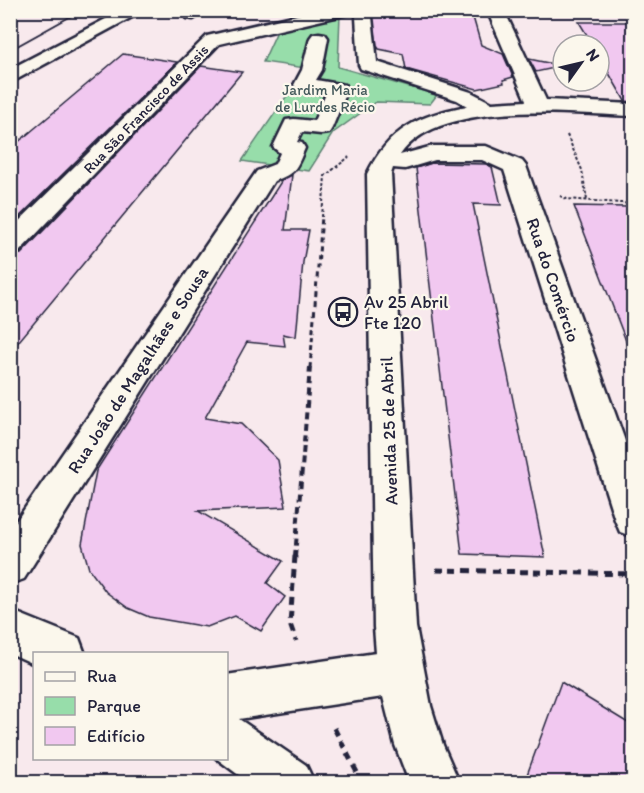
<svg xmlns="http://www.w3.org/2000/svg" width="644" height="793" font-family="Itim,sans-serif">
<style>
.green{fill:#97ddaa;stroke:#5c8072;stroke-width:1.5}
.building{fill:#f1c8f0;stroke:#22223b;stroke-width:1.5}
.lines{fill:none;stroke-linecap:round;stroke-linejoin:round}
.minor-casing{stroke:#22223b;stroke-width:5}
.path-far3{stroke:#22223b;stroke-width:2;stroke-dasharray:3 2;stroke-linecap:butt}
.path-far2{stroke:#22223b;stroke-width:3;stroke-dasharray:5 4;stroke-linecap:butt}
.path-far1{stroke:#22223b;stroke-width:4;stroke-dasharray:7 4.5;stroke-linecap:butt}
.path{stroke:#22223b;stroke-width:5;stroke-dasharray:8 6;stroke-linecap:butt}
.minor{fill:#fbf7ec;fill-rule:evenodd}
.rail{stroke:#22223b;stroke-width:2}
.labels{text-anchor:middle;stroke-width:4.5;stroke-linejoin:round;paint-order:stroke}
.far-park-label{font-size:15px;fill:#455a5c;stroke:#fbf7ec}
.far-street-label{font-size:15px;fill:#22223b;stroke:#fbf7ec}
.street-label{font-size:18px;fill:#22223b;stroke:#fbf7ec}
.poi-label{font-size:18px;fill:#22223b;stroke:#fbf7ec;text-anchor:start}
</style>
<rect width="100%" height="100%" fill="#f8e9ed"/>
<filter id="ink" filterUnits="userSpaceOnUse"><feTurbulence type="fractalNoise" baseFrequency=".0167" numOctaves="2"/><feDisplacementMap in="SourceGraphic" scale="12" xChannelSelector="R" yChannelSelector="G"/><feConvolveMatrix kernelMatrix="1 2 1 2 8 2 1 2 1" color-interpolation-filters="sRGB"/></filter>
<g filter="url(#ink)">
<!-- green -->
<path class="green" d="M340,15l-2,52 99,28 -7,9 -54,-2 -43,31 -24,38 -67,-10 64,-93 -43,-6 15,-33z"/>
<!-- building -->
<path class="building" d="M372,10h99l10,35 22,9 10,23 -10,3 1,3 -27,6 -71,-20 -3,-15 -24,-5 -2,-3z
M579,22h54v80l-8,-1 -26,-45v-11h-6z
M123,54l54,8 -167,164v-77z
M529,59l34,7 -27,6z
M201,66l41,6 -232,280v-96l11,-2z
M432,163l54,1 6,3 9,38 -28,-1 72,353 -83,-3 -46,-386z
M292,175l-7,55h24l-6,32 -7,75 -13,-3 2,12 -38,-4 -42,76 36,6 37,36 8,47 -88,4 85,50 -16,22 18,14 -24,34 -26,-15 -28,11 -58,-10 -21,-9 -22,-16 -17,-23 -7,-25 14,-73 186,-291z
M574,206l53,1 6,14v133h-2z
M561,682l72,44v57h-109z"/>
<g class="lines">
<!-- minor casing -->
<g class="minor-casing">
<path id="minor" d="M123,10h22l-135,73v-14z
M187,10h21l-15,9 -6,-1 -2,-4z
M318,10h32l-2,4 -129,30 -200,208 -9,2v-24l197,-194z
M487,10h17l42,90 88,4v12c-61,-2 -196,-18 -234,39l33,-9h53l36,15 4,5 108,300v71l-14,-5 -5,-12 -111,-350 -22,-10h-47l-30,9 -12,-1 -2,6 25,453 15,79 12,39 16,37h-50l-14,-37 -12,-48 -144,22 67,46 8,17h-66l-32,-24h10v-83l150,-22 -2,-26 -7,-453c22,-45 52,-59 100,-68l-10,-6 -96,-31 -2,-4 -3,-48 2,-4h12l2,4 5,45 94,30 21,11 34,-2z
M319,33l6,1 3,4 -6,32 -6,10 29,5 3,4 -16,39 -3,5 -8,1 -19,-2 -5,10 5,1 3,5c-9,21 -9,25 -31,33l-250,398 -14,5v-54l247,-359 18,-7 5,-11 -7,-6 13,-27 8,-1 20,2 12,-27 -29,-5 -3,-4 8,-15 8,-32 3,-4z
M10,610l69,28 6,16h-51v10l-24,-11z"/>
</g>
<!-- path-far3 -->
<path class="path-far3" d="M567,135l15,35 5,30
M560,196l7,3 67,5
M322,217l3,-41 24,-19"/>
<!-- path-far2 -->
<path class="path-far2" d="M310,368l12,-152"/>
<!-- path-far1 -->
<path class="path-far1" d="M295,557l15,-190"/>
<!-- path -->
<path class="path" d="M295,556l-5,68 6,17
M436,570l198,4
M334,728l28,54"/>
<!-- minor -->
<use href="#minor" class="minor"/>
<!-- rail -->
<path class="rail" d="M10,50l72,-40"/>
</g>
</g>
<!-- icons -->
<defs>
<g id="bus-ring" transform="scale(1.5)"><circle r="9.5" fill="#fbf7ec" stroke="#22223b" stroke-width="1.5"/><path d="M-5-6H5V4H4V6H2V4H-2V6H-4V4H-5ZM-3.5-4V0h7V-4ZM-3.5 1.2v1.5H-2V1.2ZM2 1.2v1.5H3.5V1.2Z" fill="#22223b"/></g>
</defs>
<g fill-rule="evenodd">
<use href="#bus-ring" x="343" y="312"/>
</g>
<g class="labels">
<!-- far-park labels -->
<g class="far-park-label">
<text x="325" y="95">Jardim Maria<tspan x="325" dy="17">de Lurdes Récio</tspan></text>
</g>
<!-- far-street labels -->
<g class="far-street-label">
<text transform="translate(146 109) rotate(-46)" y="5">Rua São Francisco de Assis</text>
</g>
<!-- street labels -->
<g class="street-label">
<text transform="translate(553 280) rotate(71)" y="6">Rua do Comércio</text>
<text transform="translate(138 370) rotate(-57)" y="6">Rua João de Magalhães e Sousa</text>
<text transform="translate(389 431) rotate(-92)" y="6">Avenida 25 de Abril</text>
</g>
<!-- poi labels -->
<g class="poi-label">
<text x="364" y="308">Av 25 Abril<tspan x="364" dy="21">Fte 120</tspan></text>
</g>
</g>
<!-- margin -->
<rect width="644" height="793" fill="none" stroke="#fbf7ec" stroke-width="36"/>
<rect x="18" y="18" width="608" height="757" fill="none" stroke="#22223b" stroke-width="2" filter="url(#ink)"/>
<!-- legend -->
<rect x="33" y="652" width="195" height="108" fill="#fbf7ec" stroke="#a4a2a5" stroke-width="1.5"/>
<rect x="45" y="672" width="30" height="9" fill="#fbf7ec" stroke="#a4a2a5" stroke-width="1.5"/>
<text x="87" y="682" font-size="18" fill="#22223b">Rua</text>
<rect x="45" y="697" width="30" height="18" fill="#97ddaa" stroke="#a4a2a5" stroke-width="1.5"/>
<text x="87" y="712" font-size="18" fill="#22223b">Parque</text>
<rect x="45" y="727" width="30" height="18" fill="#f1c8f0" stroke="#a4a2a5" stroke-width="1.5"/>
<text x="87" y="742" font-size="18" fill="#22223b">Edifício</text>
<!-- north arrow -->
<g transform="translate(581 63) rotate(56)"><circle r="28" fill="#fbf7ec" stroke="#a4a2a5" stroke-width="1.5"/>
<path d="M0-4.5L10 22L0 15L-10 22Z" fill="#22223b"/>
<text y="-9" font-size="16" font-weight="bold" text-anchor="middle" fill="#22223b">N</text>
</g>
</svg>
